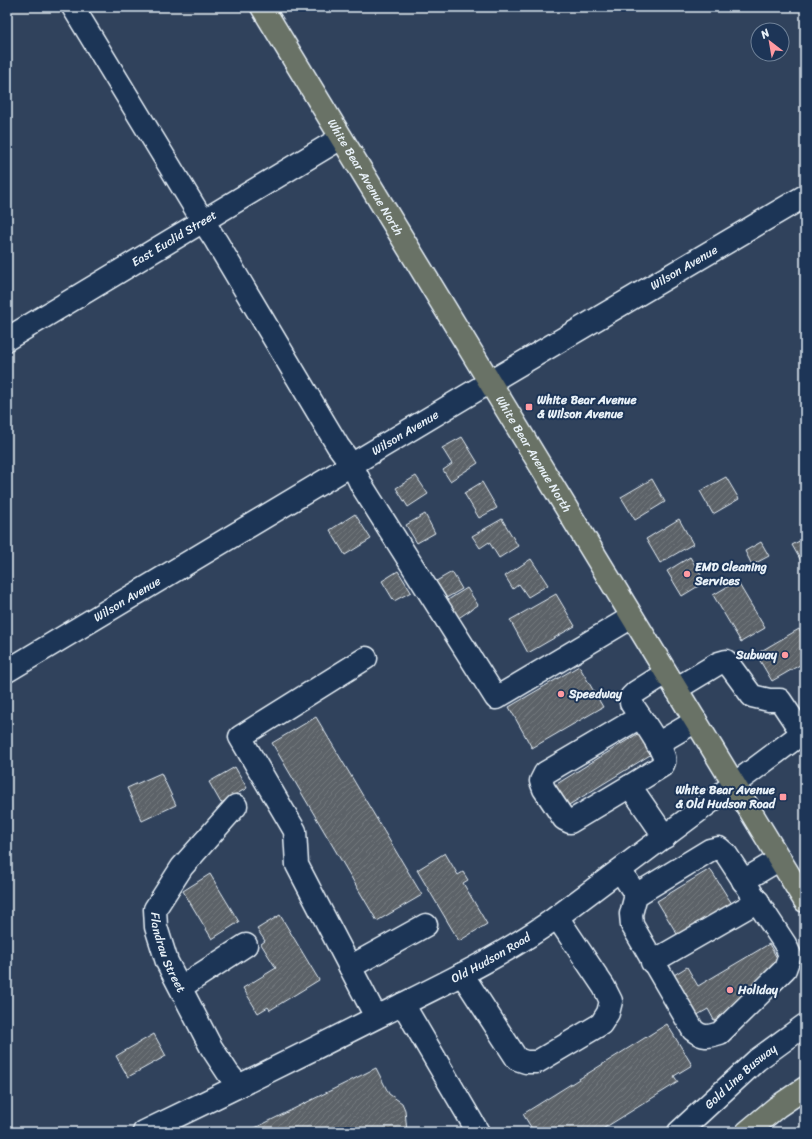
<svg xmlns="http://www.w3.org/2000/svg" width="812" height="1139" font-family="Sriracha,sans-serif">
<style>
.building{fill:url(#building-hatch);stroke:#e8f1f8}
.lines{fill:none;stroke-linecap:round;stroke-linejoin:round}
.minor-casing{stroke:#e8f1f8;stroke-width:25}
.major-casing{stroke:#e8f1f8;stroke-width:25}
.highway-casing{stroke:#e8f1f8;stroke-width:25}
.minor{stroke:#1d3557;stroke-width:22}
.major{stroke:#697266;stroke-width:22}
.highway{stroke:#697266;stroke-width:22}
.poi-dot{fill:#ff9aa2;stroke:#1d3557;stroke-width:1.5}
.labels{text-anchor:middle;stroke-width:4;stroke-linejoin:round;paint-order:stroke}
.street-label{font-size:12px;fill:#e8f1f8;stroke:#1d3557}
.poi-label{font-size:12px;font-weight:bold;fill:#e8f1f8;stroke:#1d3557;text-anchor:start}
</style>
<defs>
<pattern id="building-hatch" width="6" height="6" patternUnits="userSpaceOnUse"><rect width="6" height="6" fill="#5c6267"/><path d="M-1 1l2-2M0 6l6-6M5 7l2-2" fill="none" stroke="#73797e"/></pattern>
</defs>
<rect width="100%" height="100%" fill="#30425c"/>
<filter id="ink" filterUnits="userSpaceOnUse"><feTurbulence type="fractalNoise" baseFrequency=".025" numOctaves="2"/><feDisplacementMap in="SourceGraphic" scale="8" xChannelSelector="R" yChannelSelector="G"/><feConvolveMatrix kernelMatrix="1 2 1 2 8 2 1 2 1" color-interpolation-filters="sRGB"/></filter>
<g filter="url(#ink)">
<!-- building -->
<path class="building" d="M462,437l16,26 -28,18 -7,-11 9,-6 -10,-16z
M416,476l12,18 -20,13 -12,-19z
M726,477l13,22 -26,15 -13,-23z
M652,479l13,23 -30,18 -14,-23z
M482,482l15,26 -18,10 -15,-25z
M355,514l16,25 -26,16 -15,-25z
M425,514l10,19 -18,10 -11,-18z
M502,519l16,27 -19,12 -10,-16 -9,6 -8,-12z
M679,519l14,25 -33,19 -14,-24z
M805,538v30l-13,-23z
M761,542l8,14 -17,9 -7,-14z
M690,557l15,25 -23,14 -15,-25z
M531,559l17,26 -20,12 -9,-13 -6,5 -8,-13z
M398,571l13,21 -17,9 -12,-20z
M452,572l10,17 -21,12 -10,-17z
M737,581l28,47 -24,14 -28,-47z
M467,588l11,17 -24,16 -11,-18z
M556,594l19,32 -47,27 -18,-33z
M799,629l6,10v23l-33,19 -16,-27z
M579,666l24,41 -71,41 -23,-41z
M316,717l106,178 -45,26 -105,-178z
M642,731l13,21 -91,56 -12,-21z
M235,767l12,21 -26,15 -12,-21z
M161,773l15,32 -34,16 -15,-33z
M445,853l13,22 5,-3 5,8 -5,3 24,41 -28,17 -42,-71z
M710,869l24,38 -54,32 -23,-38z
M210,874l29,48 -27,17 -29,-48z
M280,915l39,65 -49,30 -2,-3 -10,6 -15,-25 33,-20 -15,-24 4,-3 -8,-12z
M769,944l12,21 -48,47 -18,10 -7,-13 -16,9 -23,-40 18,-11 11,19z
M667,1024l25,41 -18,11 4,6 -80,50h-64l-11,-18z
M154,1034l12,22 -38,21 -12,-21z
M376,1068l13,26 13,9 3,7 2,22h-160z"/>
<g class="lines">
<!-- minor casing -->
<g class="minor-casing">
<g id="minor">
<path d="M73,7l130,214 13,20 122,205 14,19 10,21 134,212 136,-81"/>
<path id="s1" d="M7,339l334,-201"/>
<path d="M366,658l-126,79 55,94 2,34 79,152"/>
<path id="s2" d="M7,671l461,-276 337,-199"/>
<path d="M676,689l43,-26 7,-2 7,9 19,26 17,4h11l22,33"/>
<path d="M657,744l39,-23"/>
<path d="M630,786l-60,36 -6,-3 -20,-30 -3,-8 4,-8 95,-56"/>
<path id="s3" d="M236,806l-54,61 -27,42 1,18 11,35 44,85 17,26 11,13"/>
<path d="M665,837l-35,-51 32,-20c2,-3 3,-6 2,-9 -5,-15 -24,-40 -33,-54v-6l5,-5 30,-19"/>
<path d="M620,870l16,25 -5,19 1,11 61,105c10,8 15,7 27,3l65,-64 5,-14 -5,-11 -59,-90 -7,-6 -9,2 -74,45"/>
<path d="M743,881l37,-22"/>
<path d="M652,962l106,-61"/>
<path d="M350,967l76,-42"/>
<path d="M462,974l55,85 9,3h11l64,-38 7,-11 3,-12 -7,-14 -47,-70"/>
<path d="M181,987l65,-42"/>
<path d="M403,1004l75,128"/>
<path id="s4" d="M144,1132c81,-39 160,-78 239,-118 60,-30 120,-58 174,-97l248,-186"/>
<path id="s5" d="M679,1132l78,-72 48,-35"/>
</g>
</g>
<!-- major casing -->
<g class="major-casing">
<g id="major">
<path id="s6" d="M262,7l543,894"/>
</g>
</g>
<!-- highway casing -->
<g class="highway-casing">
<path id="highway" d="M747,1132l30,-25 28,-19"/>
</g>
<!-- minor -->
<use href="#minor" class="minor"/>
<!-- major -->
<use href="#major" class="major"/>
<!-- highway -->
<use href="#highway" class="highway"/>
</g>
</g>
<!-- markers -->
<g class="poi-dot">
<rect x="525" y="403" width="8" height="8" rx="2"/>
<circle cx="687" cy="574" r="4"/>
<circle cx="785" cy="655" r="4"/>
<circle cx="561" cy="694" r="4"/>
<rect x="779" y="793" width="8" height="8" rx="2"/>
<circle cx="730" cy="990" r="4"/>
</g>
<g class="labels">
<!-- street labels -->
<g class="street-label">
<text dy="4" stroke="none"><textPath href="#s6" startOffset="199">White Bear Avenue North</textPath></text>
<text dy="4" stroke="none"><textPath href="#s1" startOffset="195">East Euclid Street</textPath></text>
<text dy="4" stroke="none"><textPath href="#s2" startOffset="788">Wilson Avenue</textPath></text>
<text dy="4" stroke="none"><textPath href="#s2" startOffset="464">Wilson Avenue</textPath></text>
<text dy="4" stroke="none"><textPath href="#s6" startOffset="523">White Bear Avenue North</textPath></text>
<text dy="4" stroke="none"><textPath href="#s2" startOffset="140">Wilson Avenue</textPath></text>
<text dy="4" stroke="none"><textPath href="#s3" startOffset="177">Flandrau Street</textPath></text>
<text dy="4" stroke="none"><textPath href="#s4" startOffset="388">Old Hudson Road</textPath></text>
<text dy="4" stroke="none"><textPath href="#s5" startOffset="83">Gold Line Busway</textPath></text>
</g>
<!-- poi labels -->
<g class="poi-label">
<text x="537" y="404">White Bear Avenue<tspan x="537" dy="14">&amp; Wilson Avenue</tspan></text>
<text x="695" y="571">EMD Cleaning<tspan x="695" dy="14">Services</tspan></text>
<text x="777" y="659" text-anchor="end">Subway</text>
<text x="569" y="698">Speedway</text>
<text x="775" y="794" text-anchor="end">White Bear Avenue<tspan x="775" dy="14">&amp; Old Hudson Road</tspan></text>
<text x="738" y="994">Holiday</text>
</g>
</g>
<!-- margin -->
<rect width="812" height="1139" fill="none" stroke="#1d3557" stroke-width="24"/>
<rect x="12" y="12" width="788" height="1115" fill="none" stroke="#e8f1f8" stroke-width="1.5" filter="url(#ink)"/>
<!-- north arrow -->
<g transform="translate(770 42) rotate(329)"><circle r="19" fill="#1d3557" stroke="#6e8097"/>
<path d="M0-3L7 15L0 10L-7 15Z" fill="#ff9aa2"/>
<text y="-6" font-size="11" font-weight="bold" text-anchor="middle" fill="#e8f1f8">N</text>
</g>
</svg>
